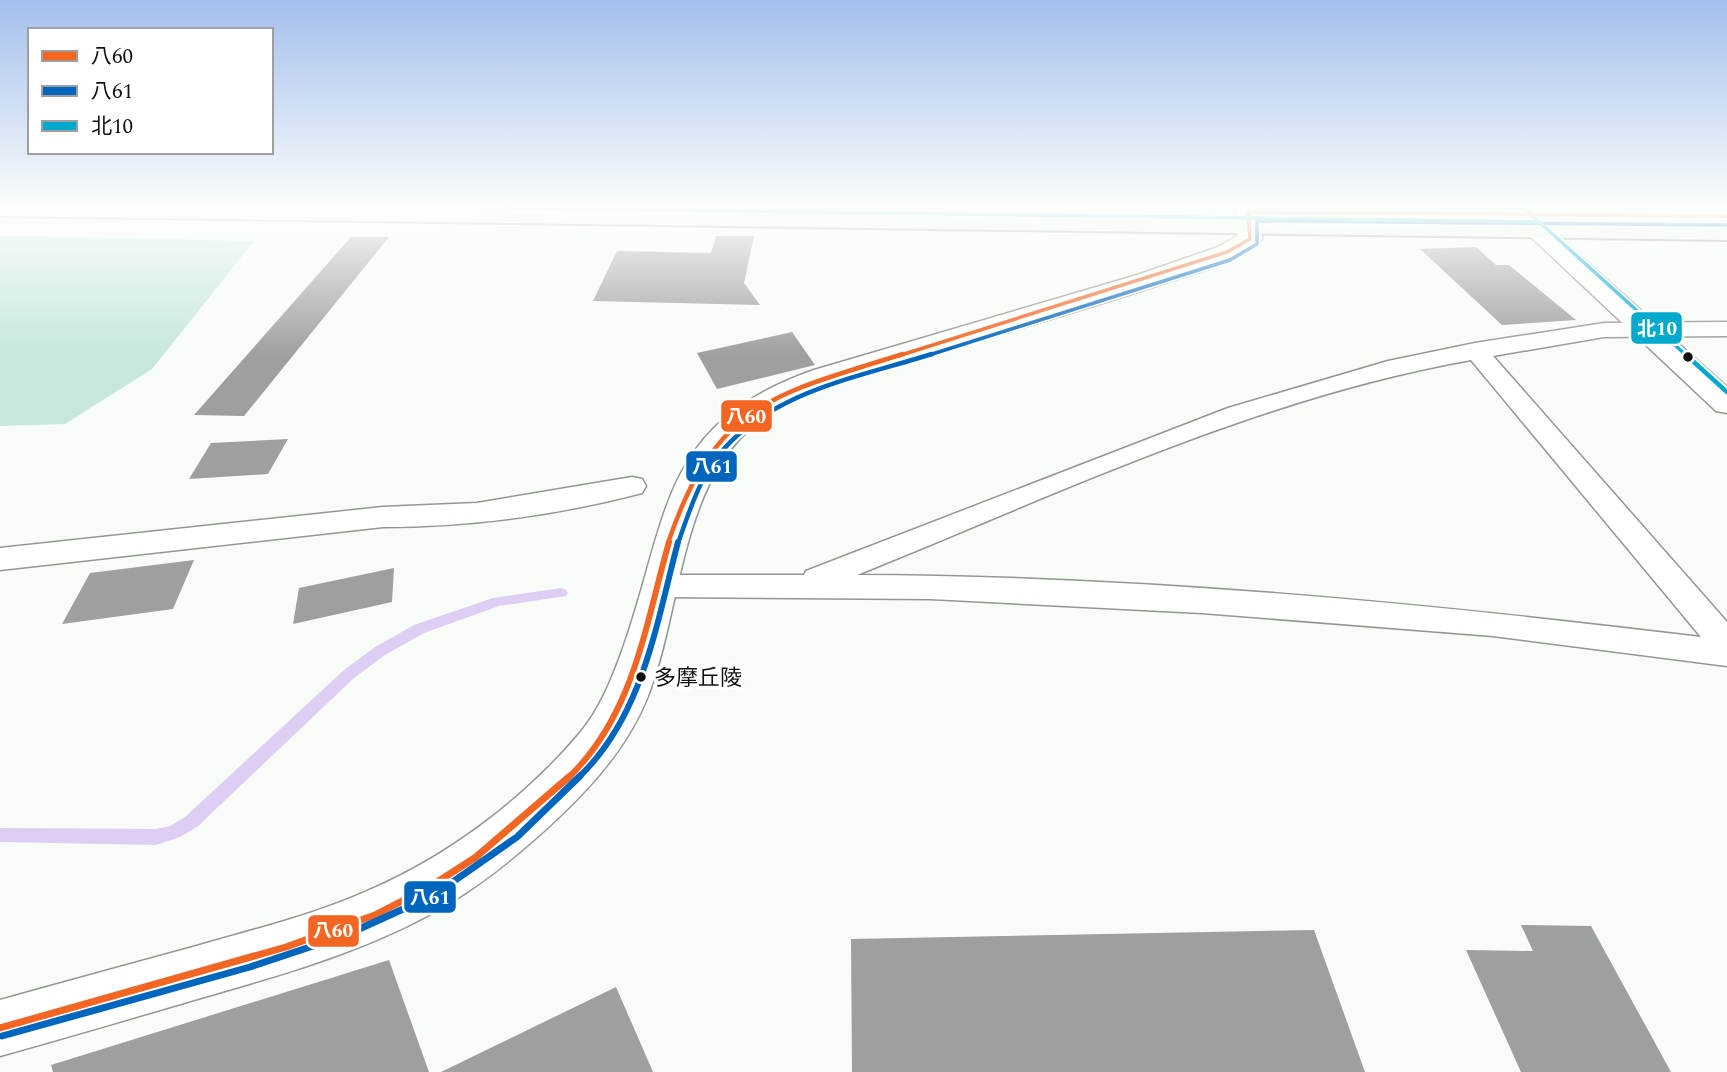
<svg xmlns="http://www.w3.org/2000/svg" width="1727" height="1072" font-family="Spectral,'Noto Sans JP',serif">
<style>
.forest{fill:#c7e8d9}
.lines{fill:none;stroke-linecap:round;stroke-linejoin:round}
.stream{fill:#decef4;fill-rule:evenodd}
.building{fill:#9da09b}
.minor-casing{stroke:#949694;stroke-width:3}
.tertiary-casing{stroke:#949694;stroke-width:3}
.secondary-casing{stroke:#8b8d8a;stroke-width:4}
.minor{fill:#fefffe;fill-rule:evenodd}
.tertiary{fill:#fefffe;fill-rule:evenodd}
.secondary{fill:#ecf5ec;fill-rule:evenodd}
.bus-1-far3-casing{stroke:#fff;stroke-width:7}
.bus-1-far2-casing{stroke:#fff;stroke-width:9}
.bus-1-far1-casing{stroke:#fff;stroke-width:11}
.bus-1-casing{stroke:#fff;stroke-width:12}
.bus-2-far3-casing{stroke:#fff;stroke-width:7}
.bus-2-far2-casing{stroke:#fff;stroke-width:9}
.bus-2-far1-casing{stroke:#fff;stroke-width:11}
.bus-2-casing{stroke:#fff;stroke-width:12}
.bus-3-far1-casing{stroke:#fff;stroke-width:7}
.bus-3-casing{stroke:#fff;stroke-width:9}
.bus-1-far3{stroke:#f26522;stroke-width:3.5}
.bus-1-far2{stroke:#f26522;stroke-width:4.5}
.bus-1-far1{stroke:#f26522;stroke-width:6}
.bus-1{stroke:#f26522;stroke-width:7}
.bus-2-far3{stroke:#0065bd;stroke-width:3.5}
.bus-2-far2{stroke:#0065bd;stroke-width:4.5}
.bus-2-far1{stroke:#0065bd;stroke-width:6}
.bus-2{stroke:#0065bd;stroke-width:7}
.bus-3-far1{stroke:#00a9ce;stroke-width:3.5}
.bus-3{stroke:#00a9ce;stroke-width:4.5}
.bus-dot{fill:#101010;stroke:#fff;stroke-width:2.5}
.labels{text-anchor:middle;stroke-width:7;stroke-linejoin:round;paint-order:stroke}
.bus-label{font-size:22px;fill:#101010;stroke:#fff;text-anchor:start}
.line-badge{stroke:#fff;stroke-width:2.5}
.badge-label{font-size:19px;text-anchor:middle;font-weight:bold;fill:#fff}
</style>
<rect width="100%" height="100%" fill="#f7fcf6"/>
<!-- forest -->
<path class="forest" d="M0,236h22l232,5 -102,128 -87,55 -65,2z"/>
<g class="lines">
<!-- stream -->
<path class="stream" d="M561,588l5,2 2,3 -2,3 -67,10 -75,27 -39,22 -31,23 -157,149 -17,10 -24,8 -156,-3v-14l156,1 14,-3 15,-9 159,-147 31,-23 39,-22 79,-27z"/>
</g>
<!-- building -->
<path class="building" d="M716,236h38l-10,47 16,22 -167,-4 24,-50 94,2z
M351,237h38l-145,179 -50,-1z
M1476,247l20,18h13l67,55 -74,5 -82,-76z
M792,332l23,33 -98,24 -20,-36z
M288,439l-20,35 -79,5 22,-36z
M194,560l-21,49 -111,15 28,-51z
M394,568l-2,34 -99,22 6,-36z
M1521,925l70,1 80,146h-150l-55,-122 67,1z
M1314,930l51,142h-513l-1,-133z
M389,960l40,112h-376l-2,-7z
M616,987l37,85h-212z"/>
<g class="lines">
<!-- minor casing -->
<g class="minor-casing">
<path id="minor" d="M1212,206h18l5,6 -10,6 -7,-2z
M1727,322v14l-123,1 -111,19 234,266v44l-234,-30 -291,-23 -271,-14 -272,-2 -11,-3 -5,-8 5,-8 11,-3h145l2,-4 422,-163 160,-47 87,-18 129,-20zM1471,360l230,277c-280,-34 -562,-61 -844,-62 201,-81 400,-177 614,-215z
M632,477l10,2 4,7 -4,7c-84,22 -172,34 -259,34l-383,43v-22l383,-41 94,-4z"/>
</g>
<!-- tertiary casing -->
<g class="tertiary-casing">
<path id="tertiary" d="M1498,206h26l203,181v26l-11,-2z
M1240,207h16l4,5 2,27c-20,24 -65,33 -94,43 -84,28 -170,53 -255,78 -48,15 -100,25 -143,53 -92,60 -86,191 -122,283 -19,48 -53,87 -90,122 -34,32 -69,61 -108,85 -78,47 -169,72 -256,97 -65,19 -129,38 -194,56v-56c64,-18 128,-35 193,-53 58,-17 118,-31 174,-56 80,-34 156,-91 212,-157 21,-25 32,-53 43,-83 48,-134 35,-226 192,-281l323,-95 81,-28 19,-11 -1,-24z"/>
</g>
<!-- secondary casing -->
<g class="secondary-casing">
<path id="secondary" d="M0,206h284l1443,18v16l-1727,-24z"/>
</g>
<!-- minor -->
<use href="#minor" class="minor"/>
<!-- tertiary -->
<use href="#tertiary" class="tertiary"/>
<!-- secondary -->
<use href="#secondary" class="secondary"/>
<!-- bus-1-far3 casing -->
<g class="bus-1-far3-casing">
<path id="bus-1-far3" d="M898,356l329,-104 23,-13 -2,-27 479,4"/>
</g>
<!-- bus-1-far2 casing -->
<g class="bus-1-far2-casing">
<path id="bus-1-far2" d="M668,543c48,-141 105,-148 235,-189"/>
</g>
<!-- bus-1-far1 casing -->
<g class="bus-1-far1-casing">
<path id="bus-1-far1" d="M568,778c66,-63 77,-152 101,-236"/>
</g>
<!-- bus-1 casing -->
<g class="bus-1-casing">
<path id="bus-1" d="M0,1028l286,-81 89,-32 56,-29 45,-29 94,-81"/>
</g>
<!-- bus-2-far3 casing -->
<g class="bus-2-far3-casing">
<path id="bus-2-far3" d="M926,356l304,-96 27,-16v-23l470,4"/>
</g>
<!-- bus-2-far2 casing -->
<g class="bus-2-far2-casing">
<path id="bus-2-far2" d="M678,543c8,-22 16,-48 28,-69 45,-79 147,-95 226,-120"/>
</g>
<!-- bus-2-far1 casing -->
<g class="bus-2-far1-casing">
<path id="bus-2-far1" d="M578,778c65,-62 78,-153 100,-236"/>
</g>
<!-- bus-2 casing -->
<g class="bus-2-casing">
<path id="bus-2" d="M2,1036l248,-69 96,-32 88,-40 83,-58 63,-61"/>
</g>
<!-- bus-3-far1 casing -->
<g class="bus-3-far1-casing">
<path id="bus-3-far1" d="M389,206l1147,16
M1503,206l22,3 162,147"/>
</g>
<!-- bus-3 casing -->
<g class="bus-3-casing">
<path id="bus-3" d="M1685,354l42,38"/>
</g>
<!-- bus-1-far3 -->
<use href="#bus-1-far3" class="bus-1-far3"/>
<!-- bus-1-far2 -->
<use href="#bus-1-far2" class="bus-1-far2"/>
<!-- bus-1-far1 -->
<use href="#bus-1-far1" class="bus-1-far1"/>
<!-- bus-1 -->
<use href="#bus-1" class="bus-1"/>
<!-- bus-2-far3 -->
<use href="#bus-2-far3" class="bus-2-far3"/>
<!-- bus-2-far2 -->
<use href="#bus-2-far2" class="bus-2-far2"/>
<!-- bus-2-far1 -->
<use href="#bus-2-far1" class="bus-2-far1"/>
<!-- bus-2 -->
<use href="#bus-2" class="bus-2"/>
<!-- bus-3-far1 -->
<use href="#bus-3-far1" class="bus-3-far1"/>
<!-- bus-3 -->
<use href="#bus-3" class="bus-3"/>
</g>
<!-- sky -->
<linearGradient id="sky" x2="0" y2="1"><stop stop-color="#a4beed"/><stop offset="0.58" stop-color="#fbfefb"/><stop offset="1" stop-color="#fbfefb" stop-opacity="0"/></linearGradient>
<rect width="1727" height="356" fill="url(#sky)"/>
<!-- markers -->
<g class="bus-dot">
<circle cx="1688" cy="357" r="6"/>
<circle cx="641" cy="677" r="6"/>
</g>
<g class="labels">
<!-- bus labels -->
<g class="bus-label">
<text x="654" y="685">多摩丘陵</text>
</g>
</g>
<g class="line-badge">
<rect x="1630" y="311" width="53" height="34" rx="7" fill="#00a9ce"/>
<rect x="720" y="399" width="53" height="34" rx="7" fill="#f26522"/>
<rect x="685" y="450" width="53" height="33" rx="7" fill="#0065bd"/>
<rect x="403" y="880" width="54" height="34" rx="7" fill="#0065bd"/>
<rect x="307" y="914" width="53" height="34" rx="7" fill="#f26522"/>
</g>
<g class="badge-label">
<text x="1657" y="335">北10</text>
<text x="746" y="423">八60</text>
<text x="712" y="473">八61</text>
<text x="430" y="904">八61</text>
<text x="333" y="937">八60</text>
</g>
<!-- legend -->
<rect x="28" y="28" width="245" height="126" fill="#ffffff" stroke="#9f9f9f" stroke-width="2"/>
<rect x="42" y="51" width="35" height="10" fill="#f26522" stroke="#9f9f9f" stroke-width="2"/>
<text x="91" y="63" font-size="21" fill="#101010">八60</text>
<rect x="42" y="86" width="35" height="10" fill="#0065bd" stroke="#9f9f9f" stroke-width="2"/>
<text x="91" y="98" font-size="21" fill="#101010">八61</text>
<rect x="42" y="121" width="35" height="10" fill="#00a9ce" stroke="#9f9f9f" stroke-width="2"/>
<text x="91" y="133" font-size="21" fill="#101010">北10</text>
</svg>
